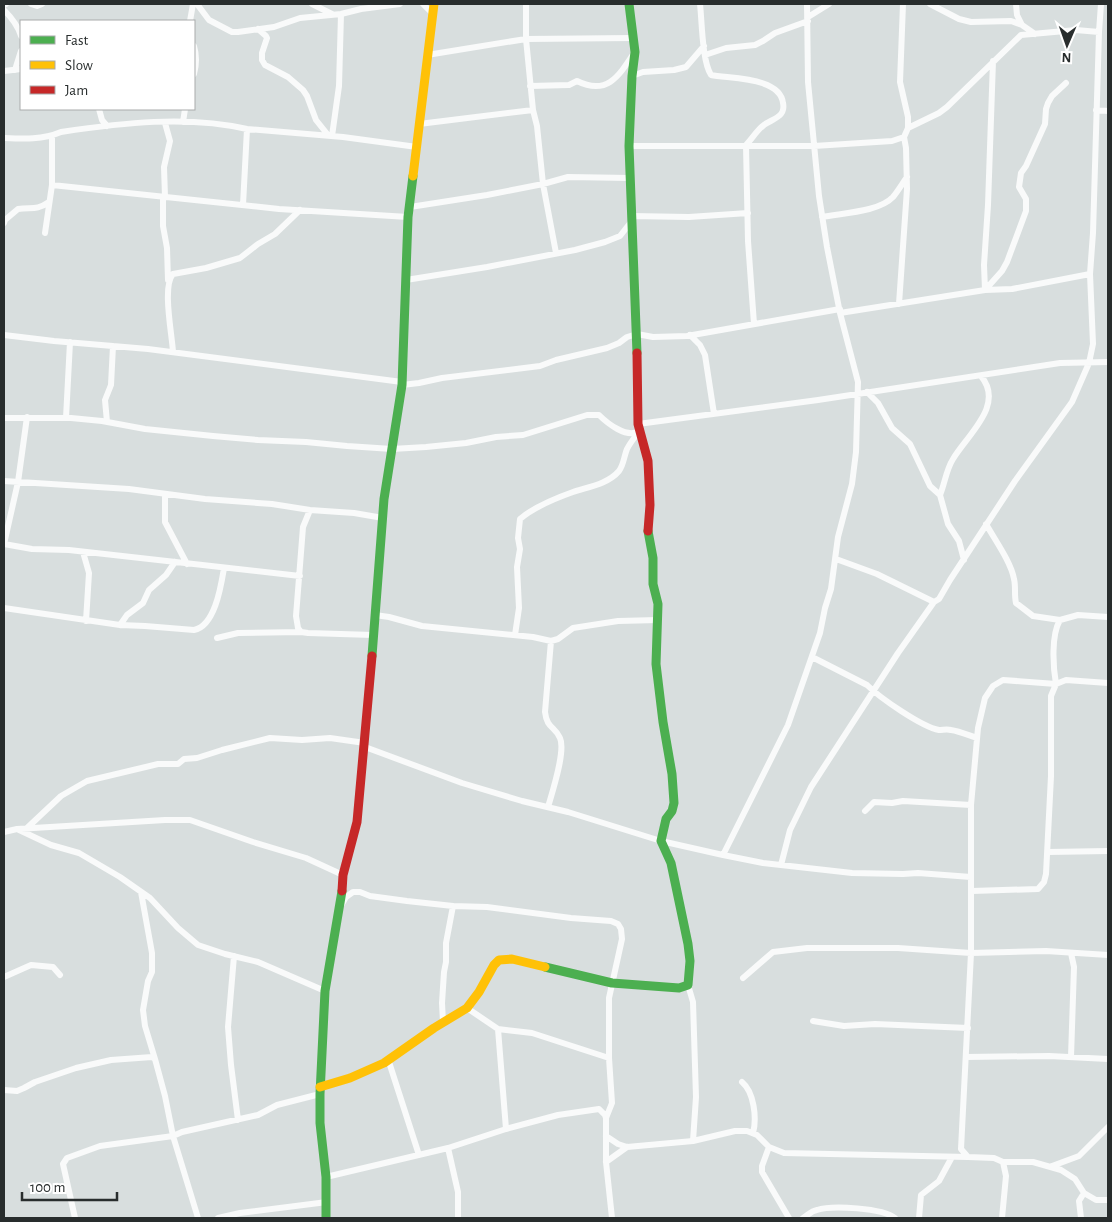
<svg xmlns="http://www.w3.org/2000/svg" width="1112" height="1222" font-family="'Alegreya Sans',sans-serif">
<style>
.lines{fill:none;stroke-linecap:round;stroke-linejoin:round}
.street{stroke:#f9fafa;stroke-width:6}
.fast{stroke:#4caf50;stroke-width:9}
.slow{stroke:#ffc107;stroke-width:9}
.jam{stroke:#c62828;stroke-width:9}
</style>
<rect width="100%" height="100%" fill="#d8dede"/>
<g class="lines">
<!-- street -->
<path class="street" d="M31,4l6,2 5,-2
M197,4l12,16 23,12h6l36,-5 26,-9 41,-4 20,-5 39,-5
M312,4l20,10
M423,4l9,9
M526,4v35l7,71 4,16 6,58 13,69
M700,4c2,17 2,57 11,71 20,4 69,2 72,28 1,4 0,9 -2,11 -4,5 -12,7 -17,11 -7,5 -12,14 -18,20l2,96 6,83
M930,4l29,15 12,3 40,-1 11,4 13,9
M1016,4l1,11 5,10
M4,5l2,-1
M4,10c7,7 14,16 17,26
M808,17l21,-13
M190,21l3,-17
M258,29l8,7 1,2 -5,15v7l3,5 23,12 15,13 4,6 9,24 12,15
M194,46c3,10 3,17 0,28
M427,55l99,-16 107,-1
M705,55l21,-7 29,-3 8,-4 12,-8 33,-12
M993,61l-5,144 -4,60 1,25 27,-1 78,-15
M15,70l6,-19
M4,71l17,-2
M632,76l11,-4 31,-2 12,-3 18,-21
M530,86l39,-1 8,-4c30,15 42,-5 57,-28
M99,109l3,11 5,6
M1096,110l12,1
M183,122l2,-13
M165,123l5,18 -6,26 1,30
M419,124l114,-14
M908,128l31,-15 8,-6 74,-72 55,-5 23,2
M332,136l7,-50 2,-72
M4,138c20,1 38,2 57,-6 60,-9 126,-17 186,-3l96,8 74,10
M629,146h185l78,-5 12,-4 4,-9v-11l-8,-35 3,-78
M52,185l227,24 129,8
M163,197v29l4,22 1,32
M243,205l4,-76
M410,207l77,-12 56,-11 25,-7 62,1
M631,216l58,1 59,-4
M822,217c20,-4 57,-5 71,-20 5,-6 9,-13 14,-20
M4,223l1,-3 13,-11c14,-2 18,2 31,-7
M45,233l7,-48v-49
M406,280l81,-13 88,-17 30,-8 15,-6 11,-14
M899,304l8,-115 -1,-41 -2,-11
M840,313l145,-23 17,-19 5,-9 19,-51v-12l-7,-12 2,-14 5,-7 19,-42 1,-15 2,-6 4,-7 14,-13
M4,335l50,6 94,8 254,33
M690,335l10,10 5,10 9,59
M173,352c-1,-18 -11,-66 0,-78l33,-6 34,-10 18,-14 17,-10 25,-24
M402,385l17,-2 23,-5 98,-12 16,-6 51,-12 12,-5 8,-6 10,-3 16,3 34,-1 153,-27
M867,392l11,11 14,25 18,16 20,42 10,9 8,29 11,17 5,19
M4,418h67l31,3 43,8 68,7 45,4 48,2 41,4 45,3 34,-2 40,-4 30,-6 27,-2 64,-20h12c8,8 28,24 40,16
M66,418l4,-76
M107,422l-2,-22 6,-15 2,-39
M638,424l180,-24 242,-37 48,-1
M4,481l125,8 76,10 67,5 38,6 44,3 29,5
M165,494v28l22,42
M940,495c5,-12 6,-25 13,-36 15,-25 52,-54 28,-83
M310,510l-7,17 -7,89 2,12 3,4 7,1 65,2
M986,524c9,16 25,38 28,55 2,8 0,16 2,24l17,13 27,4
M4,544l28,5 37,1 231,26
M4,544l14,-62 9,-65
M83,552l6,21 -3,48
M836,559l41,15 57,28 5,-3 11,-19 65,-99 57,-79 17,-39 4,-19 -3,-70 3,-41 6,-201 2,-28
M4,608l116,17 25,1 49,4c21,-4 27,-44 30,-62
M375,615l14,2 33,9 111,11 18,4 7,-2 15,-11 45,-7 40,-1
M120,625l7,-10 16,-12 6,-13 17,-15 9,-13
M515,635l4,-27 -2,-41 3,-18 -2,-11 2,-19c14,-12 36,-21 53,-27 15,-5 35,-8 46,-21 5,-7 5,-15 8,-22 3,-6 7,-11 11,-16
M217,638l21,-5 63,-1
M812,657l55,28c13,13 55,42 72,45 4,0 8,-1 12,0 8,1 17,5 26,8
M365,747l97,36 60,18 46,11 93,29 62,14 40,8 89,10 51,1 15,-1 53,4
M548,807c4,-14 18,-56 12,-69 -5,-12 -13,-9 -15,-26l6,-71
M865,811l9,-9 18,1 11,-2 68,4
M27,828l34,-32 26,-15 71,-17h20l6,-5 13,-1 25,-8 48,-12 32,2 28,-2 35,5
M17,829l34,16 28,8 41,24 30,21 28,30 20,17 27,9 33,8 67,29
M4,832l13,-3 148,-9h25l63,22 53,16 37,17
M1048,852l60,-1
M723,855l65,-130 32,-92 5,-25 6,-19 7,-52 14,-53 4,-32 2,-70 -18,-69 -13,-66 -8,-51 -11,-114 -1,-78
M781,865l9,-35 21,-43 87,-134 36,-51
M972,891l66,-2 6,-7 2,-8 5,-98v-80l5,-12 10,-4 42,3
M141,892l11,61v19l-4,9 -5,29 2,16 10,33
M342,904l4,-7 7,-5h7l10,4 37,5 46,5 34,1 84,11 40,3 7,3 3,5 1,10 -13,59v60l3,45 -6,15
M1071,953l3,14 -3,90
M234,956l-6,71 3,38 7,55
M4,977l27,-12 22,2 7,8
M743,978l30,-26 34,-4h91l73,5 75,-2 62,4
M688,985l5,17 3,95 -3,44
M467,1008l31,21 8,100
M813,1021l31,5 31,-2 93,4
M443,1022l-1,-19 2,-31 2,-10v-19l7,-37
M498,1029l34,4 77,25
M966,1057l83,-1 59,3
M388,1059l31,96
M742,1082c12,10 15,36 11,51
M4,1090l13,1 7,-3 11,-6 41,-14 35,-8 41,-3 3,2 10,37 8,40 25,82
M606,1136l12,8 9,3 66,-6 42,-10h12l10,4 12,12 15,6 184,4
M769,1147l-7,19v6l27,46
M448,1148l10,44v26
M606,1162l21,-15
M1003,1162h30l28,8 14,9 9,14 12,7h12
M1052,1166l27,-10 29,-29
M326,1177l122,-29 58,-19 52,-14 41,-6 6,6 1,3v44l6,56
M75,1218l-12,-54 4,-6 33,-12 73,-10 9,-4 76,-17 19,-10 43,-11
M218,1218l22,-5 87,-11
M803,1218c5,-3 8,-7 14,-8 15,-5 66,-2 78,8
M919,1218l2,-23 18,-14 13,-24
M1002,1218l4,-42 -3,-14 -9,-4 -26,-1 -7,-8 10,-196v-148l7,-77 7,-30 8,-12 10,-6 53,4c-3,-17 -5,-49 4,-64l18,-5 30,2
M1081,1218l-2,-17 5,-8"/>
<!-- fast -->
<path class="fast" d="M629,4l6,48 -3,24 -3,70 8,207
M372,656l12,-157 18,-114 6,-168 5,-41
M545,967l67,16 67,5 9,-3 2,-24 -2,-17 -17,-81 -10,-22 5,-22 6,-8 2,-8 -2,-29 -9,-52 -7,-58 2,-60 -5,-20v-26l-5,-27
M326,1218v-41l-6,-54v-29l5,-103 17,-100"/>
<!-- slow -->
<path class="slow" d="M413,176l21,-172
M320,1087l30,-9 34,-15 50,-35 33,-20 12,-16 15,-27 5,-5 13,-1 33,8"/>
<!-- jam -->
<path class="jam" d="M637,353l1,71 10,37 2,44 -2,26
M342,891l1,-16 14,-53 15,-166"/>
</g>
<!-- border -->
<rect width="1112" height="1222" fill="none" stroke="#282d2d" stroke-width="10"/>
<!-- legend -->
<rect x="20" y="20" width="175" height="90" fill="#ffffff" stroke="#a9abab"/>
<rect x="30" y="36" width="25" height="8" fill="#4caf50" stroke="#a9abab"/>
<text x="65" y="45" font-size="15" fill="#282d2d">Fast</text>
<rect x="30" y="61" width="25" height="8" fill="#ffc107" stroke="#a9abab"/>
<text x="65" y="70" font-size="15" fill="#282d2d">Slow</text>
<rect x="30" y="86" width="25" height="8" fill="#c62828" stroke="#a9abab"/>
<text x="65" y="95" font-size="15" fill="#282d2d">Jam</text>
<!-- north arrow -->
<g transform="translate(1067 45) rotate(182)" stroke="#ffffff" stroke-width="4" paint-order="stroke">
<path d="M0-4L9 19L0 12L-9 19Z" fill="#282d2d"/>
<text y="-8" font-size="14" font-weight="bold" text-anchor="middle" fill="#282d2d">N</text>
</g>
<!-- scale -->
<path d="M22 1192v8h95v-8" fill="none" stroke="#282d2d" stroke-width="2.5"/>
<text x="30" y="1192" font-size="15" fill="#282d2d" stroke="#ffffff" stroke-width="4" paint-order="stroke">100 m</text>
</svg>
